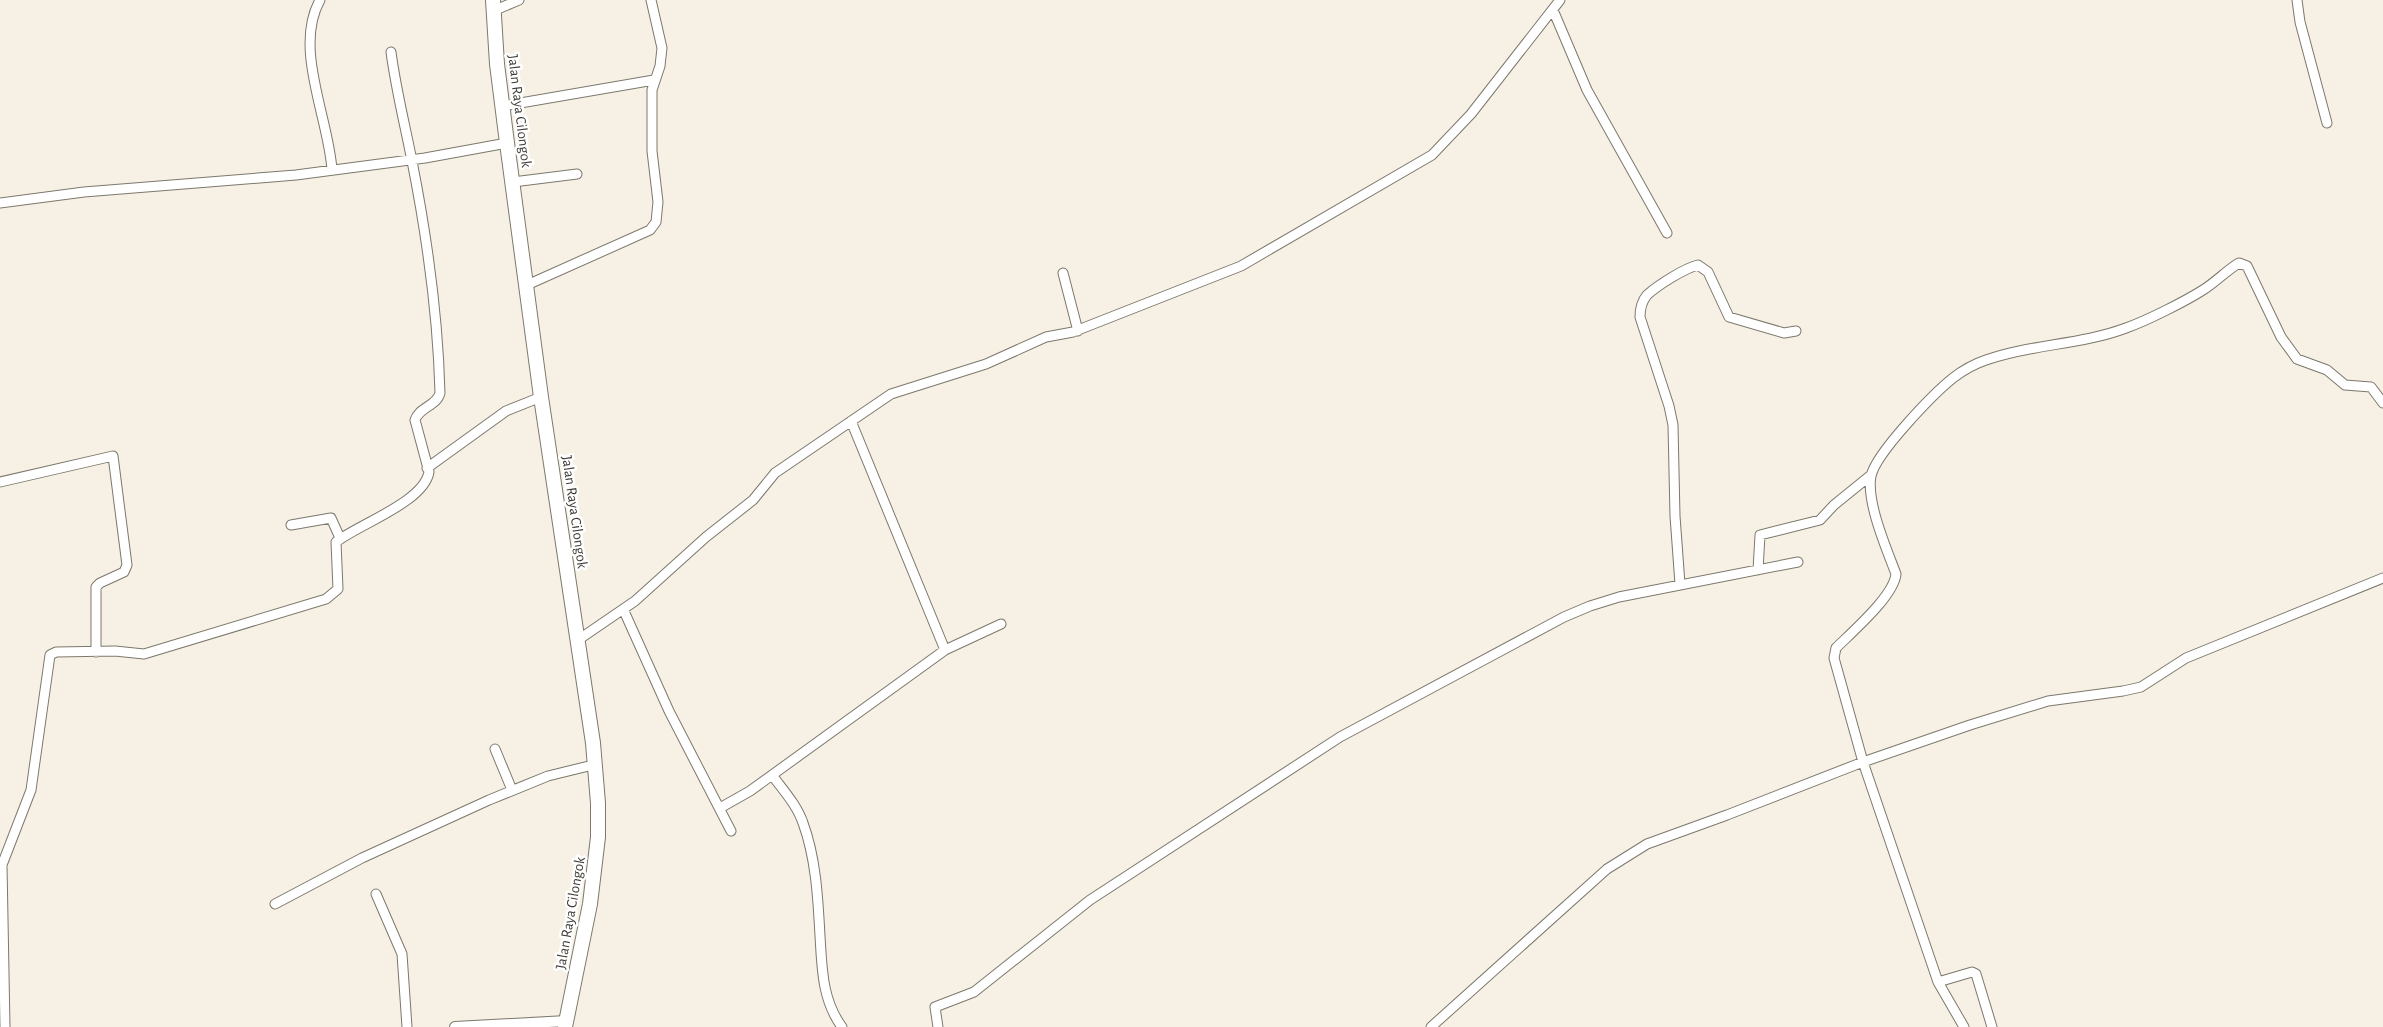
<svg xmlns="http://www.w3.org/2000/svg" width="2383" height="1027" font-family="'Alegreya Sans',sans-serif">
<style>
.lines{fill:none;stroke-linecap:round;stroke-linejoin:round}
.minor-casing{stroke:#7d786c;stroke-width:11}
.tertiary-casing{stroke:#7d786c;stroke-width:12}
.trunk-casing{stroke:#7d786c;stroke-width:16}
.minor{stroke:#fff;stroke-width:9}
.tertiary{stroke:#fff;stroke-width:10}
.trunk{stroke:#fff;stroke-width:14}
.labels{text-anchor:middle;stroke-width:5;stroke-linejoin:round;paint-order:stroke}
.street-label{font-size:15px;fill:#3f3d37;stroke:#fff}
</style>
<rect width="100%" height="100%" fill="#f6f1e4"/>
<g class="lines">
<!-- minor casing -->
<g class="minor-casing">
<path id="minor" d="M320,0c-27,48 9,119 12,170
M2297,0l3,22 27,101
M1553,10l34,80 80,143
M493,11l26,-11
M503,106l151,-26
M513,182l64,-8
M0,203l84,-11 212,-17 129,-17 82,-15
M1063,273l15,58
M527,285l123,-55 6,-8 2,-20 -6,-51v-61l8,-24 2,-18 -11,-48
M851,421l94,229
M427,468l79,-57 35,-14
M0,482l113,-26 14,109 -3,7 -24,11 -4,4v65
M291,525l40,-7 9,20
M1758,570l2,-35 60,-15 14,-15 37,-30
M1680,584l-5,-68 -2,-91 -4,-19 -29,-89c0,-8 2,-16 7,-22 11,-10 38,-27 51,-30l10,7 21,45 55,16 12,-2
M624,611l45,100 62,120
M578,640l57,-39 71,-64 47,-37 22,-27 116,-79 95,-30 60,-27 27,-5 168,-66 191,-111 39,-41 89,-114
M495,749l17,41
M772,775c11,15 25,30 31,48 13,35 15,76 17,113 2,32 2,64 22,91
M720,808l30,-17 195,-141 56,-26
M376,894l26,60 5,73
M275,904l87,-46 127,-58 59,-24 45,-11
M1938,982l34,-10 4,2 16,53
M5,1027l-3,-162 29,-75 19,-135 6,-3 59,-1 29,3 182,-55 12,-10 -2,-47c23,-18 88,-40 93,-70l-14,-52c4,-13 22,-14 25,-27 -2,-78 -13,-156 -28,-232 -7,-36 -16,-71 -21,-109
M938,1027l-3,-20 39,-15 116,-92 250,-163 224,-120 26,-11 29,-9 179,-35
M1431,1027l176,-158 40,-25 80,-29 136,-53 107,-37 78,-24 75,-10 18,-4 45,-29 197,-80
M1964,1027l-26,-45 -75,-220 -29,-104 2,-10c16,-16 58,-52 60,-74 -9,-24 -30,-72 -25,-98 5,-23 62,-82 82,-98 9,-7 21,-14 33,-18 45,-16 95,-15 140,-32 20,-7 58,-26 77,-38 13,-8 24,-20 36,-27l8,3 34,71 16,22 30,11 18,15 26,2 12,16"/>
</g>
<!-- tertiary casing -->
<g class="tertiary-casing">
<path id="tertiary" d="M455,1027l112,-6"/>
</g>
<!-- trunk casing -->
<g class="trunk-casing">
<path id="trunk" d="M493,0l4,64 10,79 34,254 52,346 5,60v34l-8,67 -25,123"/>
</g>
<!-- minor -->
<use href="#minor" class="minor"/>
<!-- tertiary -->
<use href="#tertiary" class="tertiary"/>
<!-- trunk -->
<use href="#trunk" class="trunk"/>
</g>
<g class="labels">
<!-- street labels -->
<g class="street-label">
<text transform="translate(520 111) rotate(83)" y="5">Jalan Raya Cilongok</text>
<text transform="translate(575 512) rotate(82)" y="5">Jalan Raya Cilongok</text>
<text transform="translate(570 913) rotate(-80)" y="5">Jalan Raya Cilongok</text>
</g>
</g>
</svg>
